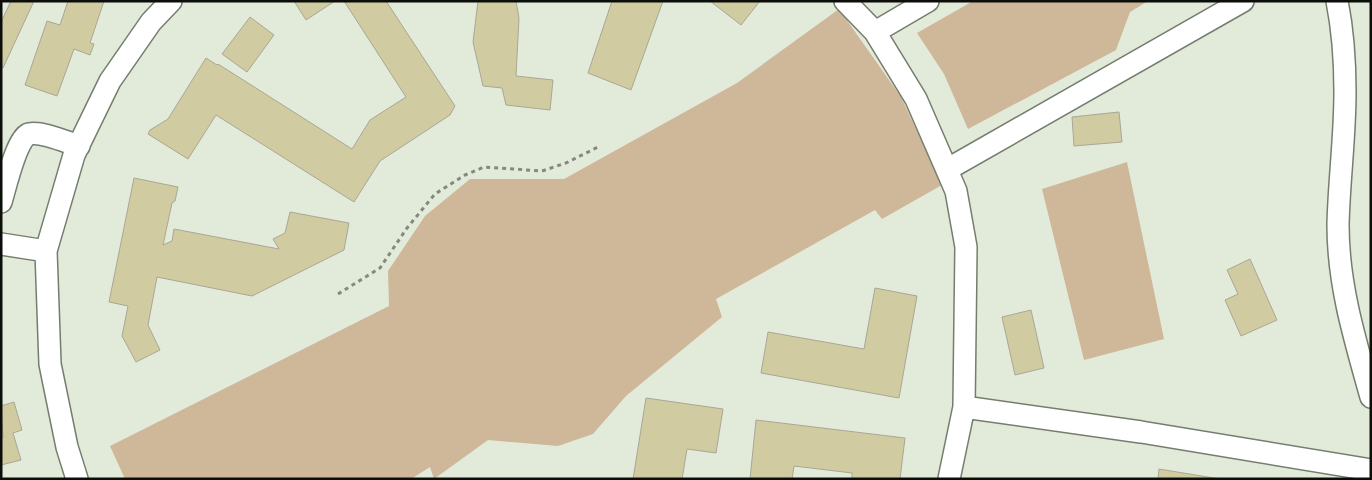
<svg xmlns="http://www.w3.org/2000/svg" width="1372" height="480" font-family="'Alegreya Sans',sans-serif">
<style>
.grass{fill:#cfb799}
.building{fill:#d0cba1;stroke:#a9a796}
.lines{fill:none;stroke-linecap:round;stroke-linejoin:round}
.minor-casing{stroke:#757d6e;stroke-width:24}
.path{stroke:#83897d;stroke-width:3;stroke-dasharray:4 4;stroke-linecap:butt}
.minor{stroke:#fff;stroke-width:21}
</style>
<rect width="100%" height="100%" fill="#e2ebda"/>
<!-- grass -->
<path class="grass" d="M973,1h175l-18,11 -14,38 -148,79 -24,-55 -27,-41z
M839,9l62,88 41,88 -60,34 -7,-9 -159,89 6,18 -96,79 -33,38 -35,12 -70,-6 -54,39 -4,-12 -19,12h-286l-15,-33 279,-140 -1,-35 37,-55 45,-37h94l173,-96z
M1127,162l37,177 -80,21 -42,-171z"/>
<!-- building -->
<path class="building" d="M11,1h23l-31,67 -2,-1v-45z
M68,1h36l-14,42 4,1 -4,11 -16,-6 -17,47 -32,-11 22,-64 13,4z
M294,1h41l-29,19z
M344,1h42l69,105 -5,9 -70,46 -26,41 -138,-87 -28,44 -40,-25 2,-4 18,-11 38,-61 11,7 1,-1 134,85 18,-29 36,-23z
M478,1h38l3,17 -3,58 37,4 -3,30 -44,-5 -4,-17 -19,-2 -10,-44z
M612,1h51l-32,89 -43,-17z
M710,1h50l-19,24z
M250,17l24,18 -27,37 -25,-18z
M1119,112l3,30 -48,4 -2,-29z
M134,178l44,9 -3,14 -3,2 -9,42 9,-4 2,-12 105,20 -6,-10 12,-6 5,-21 59,11 -5,27 -92,46 -95,-19 -9,48 12,25 -24,12 -14,-26 6,-30 -19,-4z
M1250,259l27,61 -36,16 -16,-36 13,-6 -11,-24z
M875,288l42,8 -18,102 -138,-25 7,-41 96,17z
M1031,310l13,58 -29,7 -13,-58z
M646,398l77,11 -7,44 -29,-4 -5,30h-49z
M14,402l8,28 -9,3 8,27 -20,5v-27h2l-2,-32z
M756,420l149,18 -5,41h-48v-6l-58,-7 -2,13h-42z
M1159,469l61,10h-62z"/>
<g class="lines">
<!-- minor casing -->
<g class="minor-casing">
<path id="minor" d="M845,1l30,31 41,67 40,92 10,56 -2,160 -15,72
M1337,1c6,30 8,61 8,91 0,45 -6,89 -7,133 0,60 17,115 33,172
M875,32l53,-31
M948,169l295,-168
M1,202c4,-13 16,-65 28,-68 13,-3 37,8 50,12
M1,244l45,7
M964,407l177,25 230,38
M77,479l-10,-32 -17,-83 -4,-113 28,-96 36,-74 41,-59 20,-21"/>
</g>
<!-- path -->
<path class="path" d="M338,294l42,-26 27,-40 28,-34 30,-19 19,-8 58,4 24,-8 34,-17"/>
<!-- minor -->
<use href="#minor" class="minor"/>
</g>
<!-- border -->
<rect width="1372" height="480" fill="none" stroke="#0b0e09" stroke-width="5"/>
</svg>
